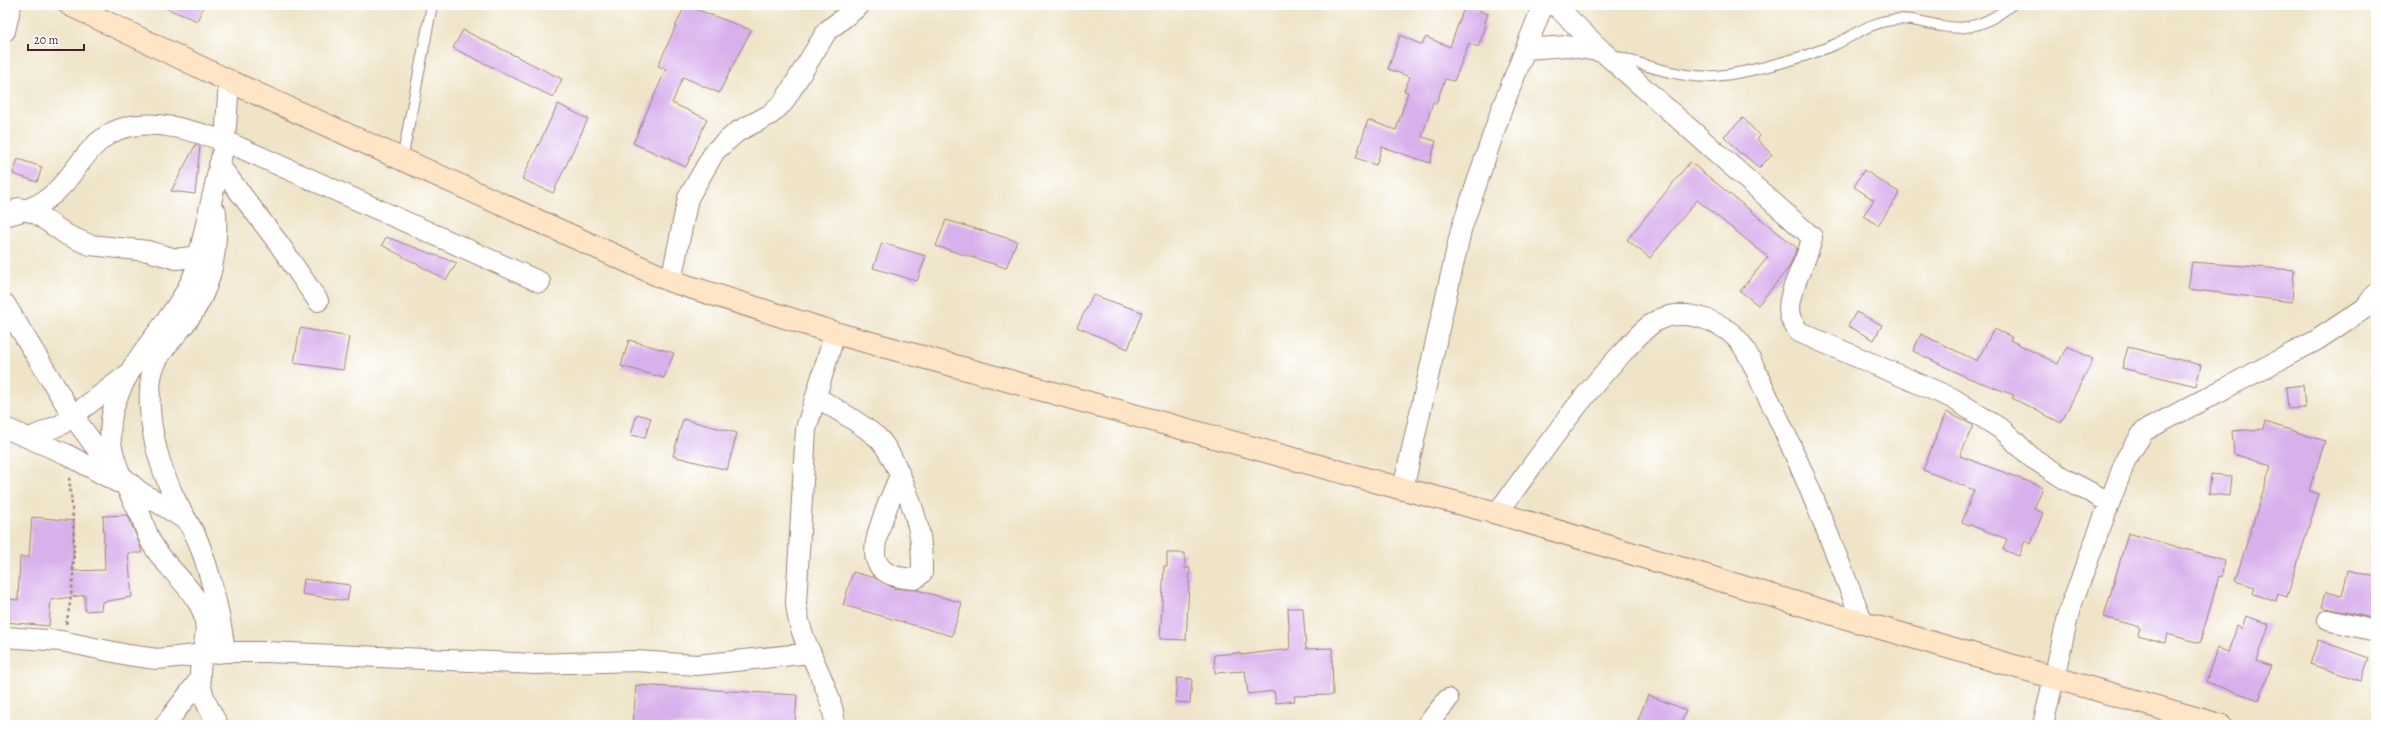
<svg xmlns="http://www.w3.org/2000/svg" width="2381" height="730" font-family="Alegreya,serif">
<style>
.building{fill:#d8b0ec}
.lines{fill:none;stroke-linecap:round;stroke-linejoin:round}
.lane-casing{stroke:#9c827a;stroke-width:12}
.street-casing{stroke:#9c827a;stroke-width:22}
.secondary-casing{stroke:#9c827a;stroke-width:24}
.path{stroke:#9c827a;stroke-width:2.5;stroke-dasharray:3 3;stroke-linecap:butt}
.lane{stroke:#fff;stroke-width:10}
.street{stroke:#fff;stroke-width:20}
.secondary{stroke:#fde5c5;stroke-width:22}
</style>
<rect width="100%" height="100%" fill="#fff"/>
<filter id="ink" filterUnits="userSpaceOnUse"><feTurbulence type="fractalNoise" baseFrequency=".025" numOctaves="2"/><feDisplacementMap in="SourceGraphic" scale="8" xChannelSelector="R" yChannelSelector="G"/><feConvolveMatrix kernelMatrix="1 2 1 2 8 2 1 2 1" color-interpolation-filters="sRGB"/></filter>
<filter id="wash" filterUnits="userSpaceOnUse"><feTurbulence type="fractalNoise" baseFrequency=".012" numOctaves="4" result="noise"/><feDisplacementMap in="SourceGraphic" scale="16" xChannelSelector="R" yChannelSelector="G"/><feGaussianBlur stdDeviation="0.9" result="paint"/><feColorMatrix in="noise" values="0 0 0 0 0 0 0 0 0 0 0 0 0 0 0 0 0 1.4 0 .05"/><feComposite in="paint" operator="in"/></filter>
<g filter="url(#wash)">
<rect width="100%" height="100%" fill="#efe4c8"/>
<g id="blocks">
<!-- building -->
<path class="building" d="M158,5h46l-7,16z
M685,5l66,25 -32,63 -36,-16 -11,26 35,16 -21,48 -53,-24 33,-74 -8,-3z
M1465,5l23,9 -4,11 2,1 -8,21 -9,-4 -15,38 -9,-2 -9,25 -3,-2 -11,35 14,4 -6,22 -48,-16 -6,18 -20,-7 12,-38 28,10 12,-38 -4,-1 6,-14 -22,-8 12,-34 22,10 4,-8 24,10z
M463,30l99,49 -9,18 -100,-49z
M558,104l30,15 -35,74 -31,-14z
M1743,118l17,18 -3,3 15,16 -13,13 -17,-15 -1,1 -17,-18z
M196,144l4,2 -5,48 -24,-3z
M18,159l24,8 -5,15 -24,-8z
M1690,162l107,86 -7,18 -32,39 -18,-14 28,-34 -71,-57 -47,58 -23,-18z
M1864,170l36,23 -22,32 -15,-9 11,-16 -20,-13z
M946,220l71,21 -11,27 -70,-22z
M386,237l71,26 -11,17 -64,-35z
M882,243l44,13 -9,25 -44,-13z
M2192,262l102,8 -2,32 -104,-13z
M1093,295l49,17 -14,37 -51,-22z
M1856,312l26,13 -8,15 -26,-14z
M300,328l49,9 -6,33 -49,-7z
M1994,329l18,8 -2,3 48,24 9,-18 26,13 -32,64 -49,-25 2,-3 -48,-18 -53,-26 8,-17 56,27z
M629,340l45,13 -10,25 -43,-12z
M2128,347l73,18 -5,21 -74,-18z
M2303,385l2,23 -17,1 -2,-22z
M1946,412l27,13 -13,31 83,31 -9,22 9,4 -12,31 -6,-3 -6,15 -16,-6 4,-11 -45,-17 12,-32 -51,-20z
M637,414l14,4 -6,20 -14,-3z
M683,419l54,14 -10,37 -54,-14z
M2265,422l60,19 -16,50 10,3 -32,103 -9,-3 -2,7 -23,-7 2,-7 -20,-6 36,-115 -37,-12 -2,-23 31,-2z
M2211,474l21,2 -2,20 -21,-2z
M128,515l13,33 1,5h-14l4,44 -30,5 -1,8 -16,1v-16l-34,5 -2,26 -44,-4v-23l13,1 2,-43h9l3,-40 42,4 -2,50 33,-1 -2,-54z
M2128,533l96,27 -2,17 -3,-1 -19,67 -33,-9 -2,9 -27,-8 2,-8 -36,-10z
M1167,553h18v15h5l-4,72 -26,-1 4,-72h3z
M2348,570l28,7v42l-54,-12 4,-15 16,4z
M853,572l22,6 19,10 23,2 45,13 -10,33 -109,-31z
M304,579l46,6 -3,16 -45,-7z
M1288,608h15l3,41 26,-1 1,47 -39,1 1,5 -19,2 -2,-12 -26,3 -3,-23 -30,2 -1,-18 26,-2v2l50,-6z
M2246,616l23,8 -12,37 14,5 -12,34 -53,-18 11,-34 12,4 8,-26 5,2z
M2318,640l51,18 -8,23 -51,-17z
M1177,678l15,1 -2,24 -15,-1z
M636,685l161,10 -2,30 -59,-2v2h-103z
M1648,695l38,15 -5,15h-45z"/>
</g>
</g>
<g filter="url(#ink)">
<use href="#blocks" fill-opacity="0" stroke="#9c827a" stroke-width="1"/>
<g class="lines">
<!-- lane casing -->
<g class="lane-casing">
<path id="lane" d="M1615,56c26,8 52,17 79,20 34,4 110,-18 142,-32 19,-9 33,-21 55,-24 18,-3 33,3 51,6 27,6 49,-4 69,-21
M402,160l30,-155"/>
</g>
<!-- street casing -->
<g class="street-casing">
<path id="street" d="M1555,5l48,47 209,185c-3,23 -28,57 -22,79 1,5 6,11 9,16l153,66 52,33 27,26 34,22 44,23
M5,31l6,-26
M1527,49l40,-3 36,6
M219,165l60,79 39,57
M19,208l18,6 30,21 23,10 58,6 28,8 15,-2 9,-5
M216,212c2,42 -5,80 -32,113 -13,16 -30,32 -33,53 -5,37 5,79 20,112 7,18 19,33 27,51 14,36 22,73 27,111
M5,216c15,-4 29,-8 42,-17 30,-21 40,-63 80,-72 31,-8 69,5 98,14l315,141
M671,281l17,-83 27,-47 22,-19 34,-18 12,-11 44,-72 33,-26
M5,304l68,112 35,48 31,27 47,29
M835,333l-29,96 -10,174c3,43 35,78 39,122
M816,397c20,12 42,24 61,40 18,16 43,84 44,109 1,9 1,18 1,27l-7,6c-15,-1 -34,-3 -39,-20 -6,-18 17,-66 24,-84
M5,428l61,26 51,28
M30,438l32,-14 65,-49
M1403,489l58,-259 41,-122 41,-103
M1497,513c42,-55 81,-114 129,-164 9,-10 21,-24 34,-30 27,-11 65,2 82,26 12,17 19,40 29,58 35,72 63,146 92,220
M2328,620l48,11
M5,637l56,4 67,14 29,4 68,-7h42l268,12 100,-3 62,4 114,-12
M165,725l35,-46
M218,725c-8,-14 -18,-31 -18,-48 -1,-27 14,-46 -1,-73 -13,-23 -36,-40 -48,-62 -5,-9 -7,-19 -11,-28 -29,-56 -45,-85 -9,-144 20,-33 50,-62 64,-98l30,-131 4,-60
M1427,725l21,-26
M2043,725l27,-117 56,-149 18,-28 173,-91 48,-32 11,-15"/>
</g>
<!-- secondary casing -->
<g class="secondary-casing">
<path id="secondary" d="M70,5l159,76 442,200 164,52 568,156 94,24 366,110 357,102"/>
</g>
<!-- path -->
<path class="path" d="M66,624c11,-47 9,-99 3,-146"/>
<!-- lane -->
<use href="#lane" class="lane"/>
<!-- street -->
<use href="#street" class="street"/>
<!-- secondary -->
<use href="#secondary" class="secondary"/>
</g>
</g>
<!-- margin -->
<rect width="2381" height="730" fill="none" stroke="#fff" stroke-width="20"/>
<!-- scale -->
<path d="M28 44v6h56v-6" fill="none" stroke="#4a1f2b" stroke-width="2"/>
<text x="34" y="44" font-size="12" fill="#4a1f2b" stroke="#ffffff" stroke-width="3" paint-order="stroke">20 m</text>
</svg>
